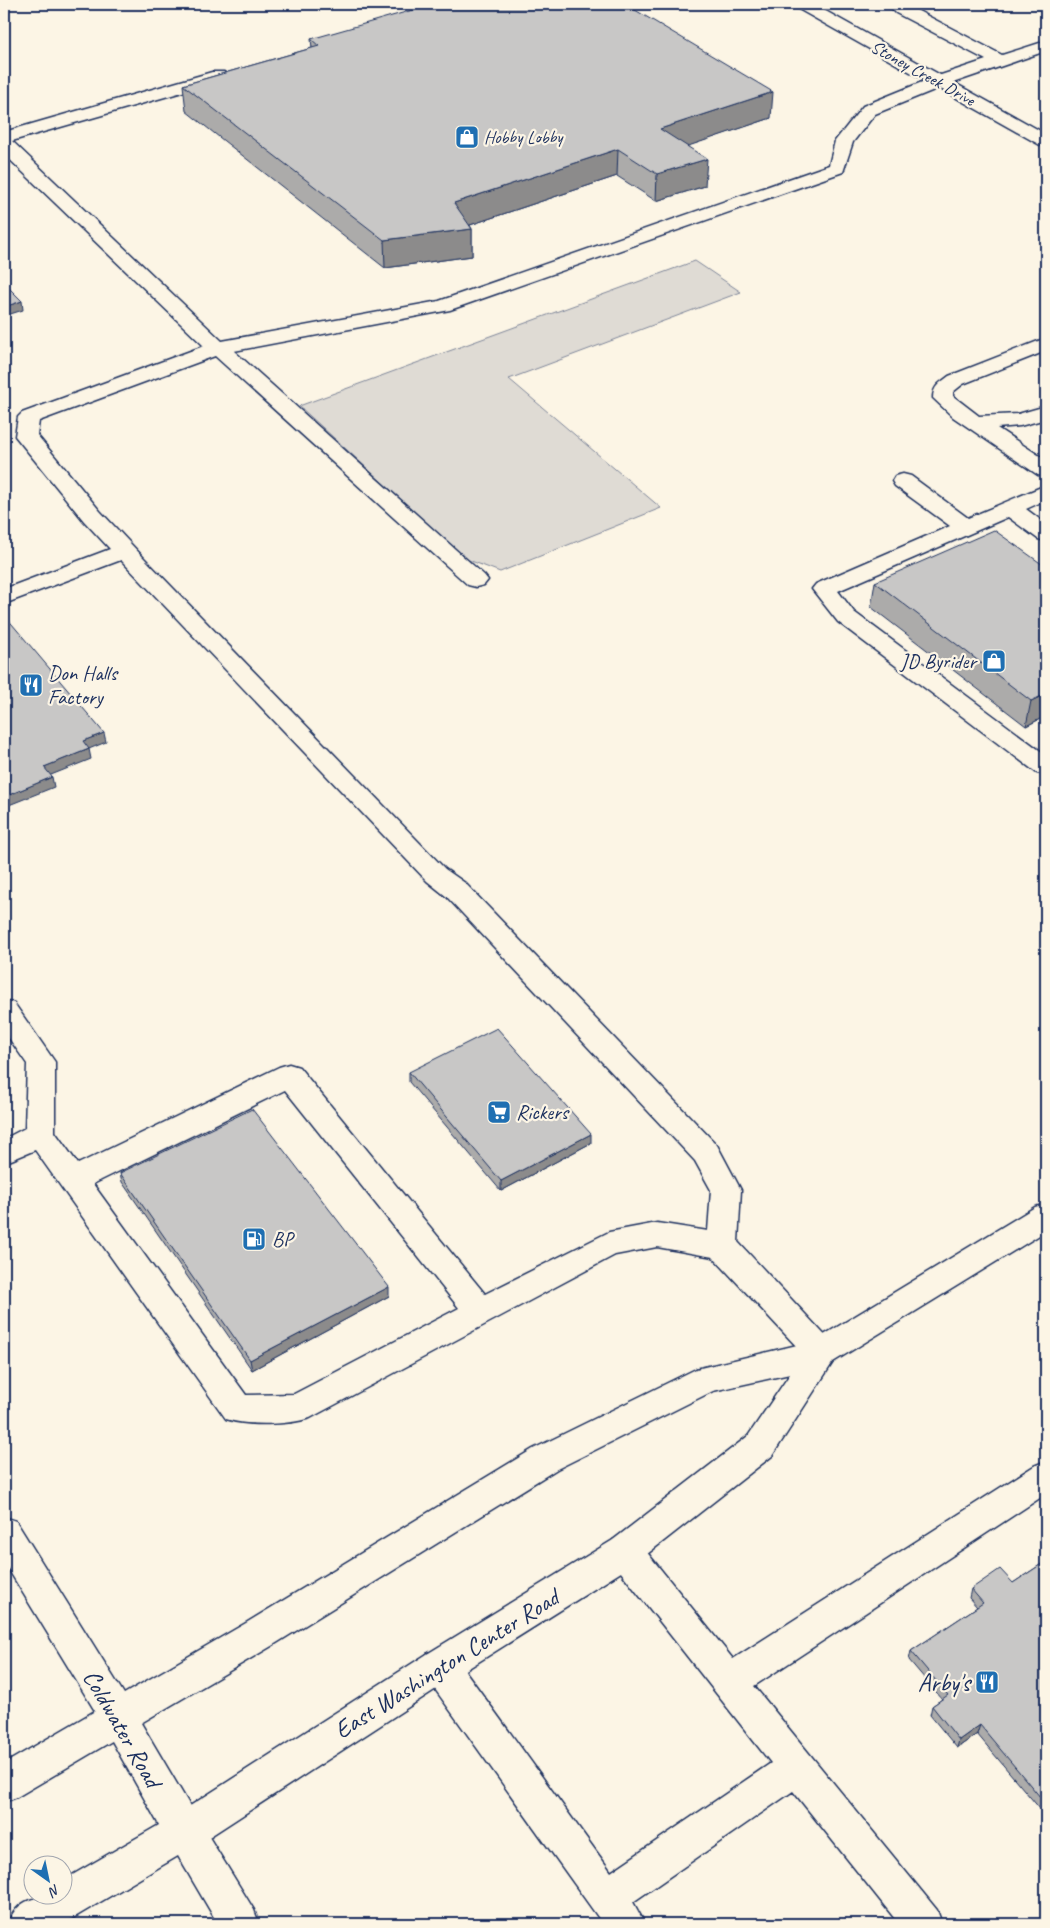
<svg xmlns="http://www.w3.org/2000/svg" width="1050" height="1928" font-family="Caveat,sans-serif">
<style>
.green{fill:#dfdbd4;stroke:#7d8599}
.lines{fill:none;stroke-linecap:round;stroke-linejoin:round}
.service-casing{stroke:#1b2f5e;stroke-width:3}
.minor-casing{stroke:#1b2f5e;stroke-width:3}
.primary-casing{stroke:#1b2f5e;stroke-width:3}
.service{fill:#fcf5e5;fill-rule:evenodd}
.minor{fill:#fcf5e5;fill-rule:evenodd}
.primary{fill:#fcf5e5;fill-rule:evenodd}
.wall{fill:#acabaa;stroke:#1b2f5e}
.shaded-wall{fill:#8c8b8b;stroke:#1b2f5e}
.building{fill:#c8c7c6;stroke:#1b2f5e}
.labels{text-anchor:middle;stroke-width:4.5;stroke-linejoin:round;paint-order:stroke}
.far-street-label{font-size:18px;fill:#1b2f5e;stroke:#fcf5e5}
.far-poi-label{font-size:18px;fill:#1b2f5e;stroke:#fcf5e5;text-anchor:start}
.poi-label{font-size:21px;fill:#1b2f5e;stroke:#fcf5e5;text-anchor:start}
.near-street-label{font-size:25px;fill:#1b2f5e;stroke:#fcf5e5}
.near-poi-label{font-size:25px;fill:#1b2f5e;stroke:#fcf5e5;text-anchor:end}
</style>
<rect width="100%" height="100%" fill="#fcf5e5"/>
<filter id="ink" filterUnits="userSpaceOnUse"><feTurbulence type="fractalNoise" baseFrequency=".02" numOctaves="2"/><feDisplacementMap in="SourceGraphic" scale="10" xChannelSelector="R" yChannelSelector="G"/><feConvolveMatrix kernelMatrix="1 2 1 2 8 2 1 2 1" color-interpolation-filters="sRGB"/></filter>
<g filter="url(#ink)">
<!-- green -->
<path class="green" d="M695,261l46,31 -232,87 152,129 -161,64 -34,-13 -167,-153z"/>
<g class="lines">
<!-- service casing -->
<g class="service-casing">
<path id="service" d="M888,4h17l97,51 44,-14v10l-102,35 -69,28 -22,28 -10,30 -393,138 -216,41 250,224 4,5 -4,5 -8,2 -8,-2 -253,-229 -176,65 -2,14 63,76 44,47 301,311 20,14 252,262 24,45 -3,52 95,102 5,9 -5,9 -11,4 -11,-4 -98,-105 -56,-10 -42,8 -305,163c-21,7 -63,8 -84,1l-191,-269 -31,13v-24l21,-11 2,-64 -23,-33v-31l10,3 41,59v70l23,32 201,-97 10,-3 10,3 186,227 124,-62 48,-9 51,8 3,-41 -16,-29 -248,-264 -20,-16 -306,-321 -117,44v-15l106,-40 -26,-28 -69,-85 3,-19 4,-4 182,-67 -200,-192v-22l208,-60h12l3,4 -3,4 -212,61 210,200 217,-40 390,-136 6,-24 28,-35 69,-28 54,-18 -90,-47zM285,1090l174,218 -165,86 -48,1 -153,-211z
M1046,338v13l-83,33 -10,8v4l26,20 39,-2 28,-8v13l-26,7 -23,2 49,32v17l-8,-2 -85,-58 -20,-19c0,-12 7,-15 16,-22z
M903,474l8,2 57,42 78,-33v15l-20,9 20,15v17l-8,-2 -30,-22 -170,74 16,21 192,143v20l-9,-2 -199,-151 -26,-33 4,-5 134,-58 -55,-40 -3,-5 3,-5z
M1046,1461v33l-292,192 183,224 5,14h-43l-106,-133 -160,111 12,22h-42l-176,-246 -5,-12 5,-12 13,-5 13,5 158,218 160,-109 -158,-201 -5,-11 5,-11 12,-4 12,4 96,119 301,-193z"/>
</g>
<!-- minor casing -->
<g class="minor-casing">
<path id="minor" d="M793,4h20l233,130v12l-6,-1 -245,-138z"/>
</g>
<!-- primary casing -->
<g class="primary-casing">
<path id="primary" d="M1046,1204v27l-213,131 -61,94 -135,106 -184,116 -244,159 45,73 5,14h-41l-40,-68 -115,68h-55c9,-26 30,-28 54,-28v-15l97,-56 -47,-84 -95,56 -13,5v-38l91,-53 -91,-149v-45l12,4 108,173 122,-71 287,-174 163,-80 118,-28 221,-134zM790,1374l-42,62 -135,104 -186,114 -237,152 -49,-83 129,-76 287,-178 156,-78z"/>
</g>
<!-- service -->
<use href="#service" class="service"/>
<!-- minor -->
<use href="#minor" class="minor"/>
<!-- primary -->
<use href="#primary" class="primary"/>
</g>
<!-- wall -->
<path class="wall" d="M311,39l460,79 -84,28 18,40 -49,15 -39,-25 -147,49 2,4v27l-87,12 -199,-157 -3,-26 129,-37z
M1046,567v149l-20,10 -155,-119 4,-25z
M409,1072l182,71 -90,48 -92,-109z
M120,1173l269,123 -137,74 -130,-188z
M1046,1561v255l-69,-82 -20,14 -27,-33 2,-9 10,-7 -33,-39 2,-9 66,-44 -8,-9 2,-9 42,-6z"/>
<!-- shaded-wall -->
<path class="shaded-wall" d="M773,92l-2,26 -112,38 1,-27z
M618,149l-1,27 -162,54 -1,-27z
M707,159l-2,27 -49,15 1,-27z
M472,229v27l-87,12 -1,-28z
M22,301l1,9 -19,6v-9z
M1046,694v22l-20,10 5,-25z
M104,733l2,9 -22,9 -1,-10z
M89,749l2,10 -45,18 -2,-10z
M52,777l2,10 -50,20v-10z
M591,1134v9l-90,48v-10z
M389,1287v9l-137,74 -2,-10z
M980,1725l-3,9 -20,14 2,-8z"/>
<!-- building -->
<path class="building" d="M434,4h191l148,88 -113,37 47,30 -50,15 -39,-25 -164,54 18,26 -88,11 -201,-155 136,-39 -8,-7z
M4,283l18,18 -18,6z
M994,530l52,37v127l-15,7 -156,-119z
M4,617h2l98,116 -21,8 6,8 -45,18 8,10 -48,20z
M497,1028l94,106 -90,47 -92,-109z
M252,1109l137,178 -139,73 -130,-187z
M1046,1561v243l-66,-79 -21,15 -27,-34 16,-11 -37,-44 72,-48 -12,-14 29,-20 13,14z"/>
</g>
<!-- icons -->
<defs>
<g id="shop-square" transform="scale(1.25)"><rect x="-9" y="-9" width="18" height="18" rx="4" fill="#1f6fb2" stroke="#fcf5e5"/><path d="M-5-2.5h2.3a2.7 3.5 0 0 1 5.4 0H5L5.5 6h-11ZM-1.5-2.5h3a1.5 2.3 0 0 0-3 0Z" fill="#fff"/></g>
<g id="restaurant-square" transform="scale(1.25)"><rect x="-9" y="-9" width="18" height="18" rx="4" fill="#1f6fb2" stroke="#fcf5e5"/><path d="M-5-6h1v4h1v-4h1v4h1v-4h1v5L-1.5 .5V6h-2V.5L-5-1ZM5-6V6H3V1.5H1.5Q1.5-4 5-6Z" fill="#fff"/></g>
<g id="supermarket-square" transform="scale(1.25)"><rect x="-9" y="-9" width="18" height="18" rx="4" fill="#1f6fb2" stroke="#fcf5e5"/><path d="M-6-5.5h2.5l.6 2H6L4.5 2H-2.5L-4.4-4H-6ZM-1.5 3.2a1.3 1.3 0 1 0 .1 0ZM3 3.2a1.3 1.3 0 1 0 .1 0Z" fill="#fff"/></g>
<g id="fuel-square" transform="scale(1.25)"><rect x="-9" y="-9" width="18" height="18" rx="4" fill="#1f6fb2" stroke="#fcf5e5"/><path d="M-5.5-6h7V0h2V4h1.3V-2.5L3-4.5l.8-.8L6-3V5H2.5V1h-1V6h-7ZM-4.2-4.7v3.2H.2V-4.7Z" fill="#fff"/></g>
</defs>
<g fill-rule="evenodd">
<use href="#shop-square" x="467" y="137"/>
<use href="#shop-square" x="994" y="661"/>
<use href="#restaurant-square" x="31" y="685"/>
<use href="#supermarket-square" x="499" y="1112"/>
<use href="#fuel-square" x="254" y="1239"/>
<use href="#restaurant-square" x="987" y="1682"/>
</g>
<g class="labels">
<!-- far-street labels -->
<g class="far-street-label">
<text transform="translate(923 73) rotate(29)" y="6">Stoney Creek Drive</text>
</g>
<!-- far-poi labels -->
<g class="far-poi-label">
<text x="484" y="143">Hobby Lobby</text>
</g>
<!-- poi labels -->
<g class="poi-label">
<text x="976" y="668" text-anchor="end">JD Byrider</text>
<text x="48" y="680">Don Halls<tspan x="48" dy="24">Factory</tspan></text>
<text x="516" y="1119">Rickers</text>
<text x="272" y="1246">BP</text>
</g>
<!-- near-street labels -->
<g class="near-street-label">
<text transform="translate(446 1663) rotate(-32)" y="9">East Washington Center Road</text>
<text transform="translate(123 1728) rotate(60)" y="9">Coldwater Road</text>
</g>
<!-- near-poi labels -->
<g class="near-poi-label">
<text x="970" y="1691">Arby's</text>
</g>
</g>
<!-- margin -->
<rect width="1050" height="1928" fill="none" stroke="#fcf5e5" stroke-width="20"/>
<rect x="10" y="10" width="1030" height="1908" fill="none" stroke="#1b2f5e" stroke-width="2" filter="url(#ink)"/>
<!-- north arrow -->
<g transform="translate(48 1880) rotate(147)"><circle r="24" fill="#fcf5e5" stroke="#a2a6af"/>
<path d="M0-4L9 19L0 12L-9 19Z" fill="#1f6fb2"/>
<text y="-8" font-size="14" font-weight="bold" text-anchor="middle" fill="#1b2f5e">N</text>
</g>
</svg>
